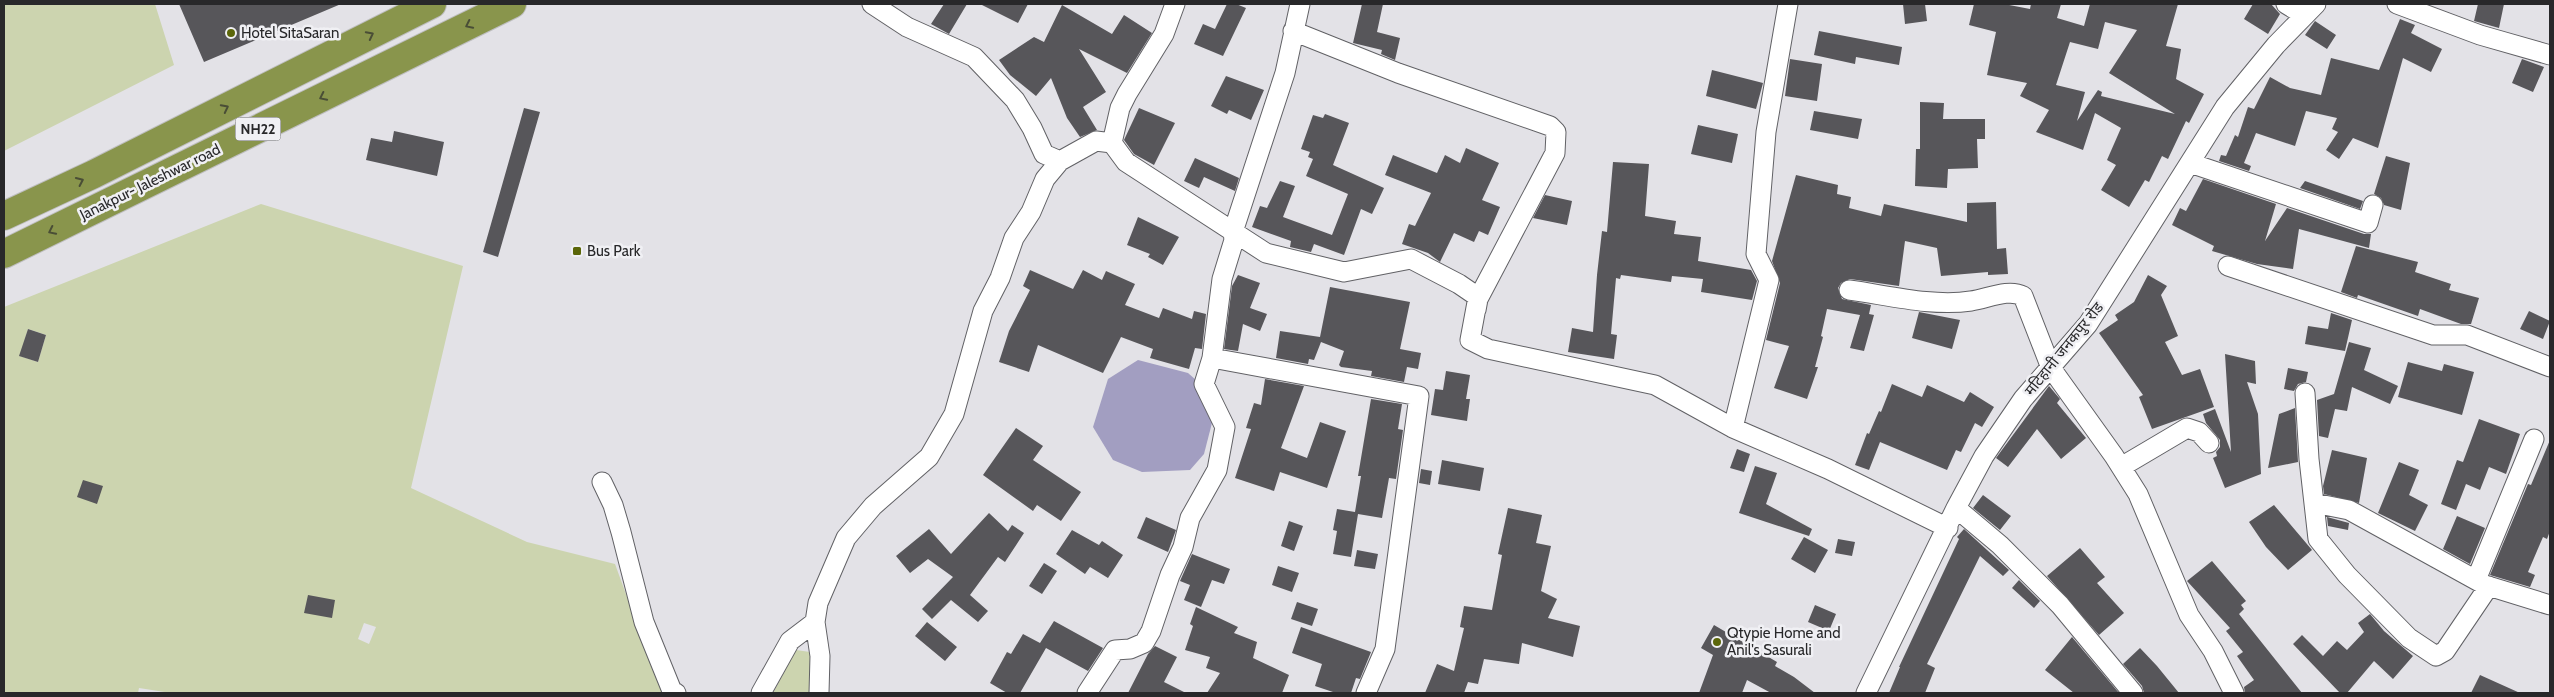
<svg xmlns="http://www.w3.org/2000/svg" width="2554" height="697" font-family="Cabin,'Noto Sans Devanagari',sans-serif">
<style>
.green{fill:#ccd4af;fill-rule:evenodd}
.water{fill:#a29ec1}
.building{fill:#57565a;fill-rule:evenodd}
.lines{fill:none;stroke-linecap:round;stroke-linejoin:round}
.street-casing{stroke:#616165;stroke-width:21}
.highway-casing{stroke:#bebebf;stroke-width:30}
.street{stroke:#fff;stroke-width:19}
.highway{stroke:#89954c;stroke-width:28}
.oneway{stroke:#4a4e36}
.poi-dot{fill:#5b6609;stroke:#f0f0f4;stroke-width:2}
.labels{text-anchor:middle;stroke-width:5;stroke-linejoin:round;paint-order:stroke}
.shield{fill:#f0f0f4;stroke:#646467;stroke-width:1}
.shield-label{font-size:14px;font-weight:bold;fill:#28282a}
.poi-label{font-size:15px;fill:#28282a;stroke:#f0f0f4;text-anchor:start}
.street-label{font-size:15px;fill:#28282a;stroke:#f0f0f4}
</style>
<rect width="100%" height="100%" fill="#e3e2e7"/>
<!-- green -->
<path class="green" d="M4,4h151l19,61 -170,86z
M261,204l202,62 -52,222 116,54 88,22 47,129h-491l-32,-5 -1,5h-134v-386zM28,329l18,6 -8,27 -18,-6zM364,623l12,4 -7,17 -11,-5z
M796,650l14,2 3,34 -2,7h-38z"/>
<!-- water -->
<path class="water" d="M1138,360l50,13 16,14 9,32 -9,35 -14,16 -48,2 -29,-12 -20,-33 15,-48z"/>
<!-- building -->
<path class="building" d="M179,4h162l-137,58z
M944,4h23l-18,30 -18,-10z
M980,4h48l-10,19z
M1227,4h9l10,4 -23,48 -29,-12 9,-20 12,5z
M1362,4h21l-6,28 23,6 -5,22 -14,-6 1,-4 -29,-7z
M1903,4h22l2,17 -22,3z
M1974,4h30l26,5 1,-5h30l-4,14 27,8 6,-22h88l-12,42 15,3 -5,30 28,15 -15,29 -3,-2 -18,38 -6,-3 -13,26 -4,-2 -16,27 -28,-17 15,-25 -9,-5 14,-32 -26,-15 -12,37 -47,-18 13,-22 -29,-14 7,-13 -40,-8 9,-43 -27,-7zM2105,22l32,8 -28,43 66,41 -74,-18 1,-4 -4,-2 -21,31 8,-29 -29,-7 14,-43 28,7z
M2253,4h18l9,10 -12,20 -24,-15z
M2478,4h26l-5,24 -25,-7z
M1062,5l50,29 12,-19 28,18 -25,40 -48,-24 27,43 -23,15 14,23 -17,7 -13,-19 -16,-40 -15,18 -26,-21 -11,-15 35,-23 10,5z
M2400,19l15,6 -4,8 31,16 -11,23 -28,-14 -25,90 -25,-10 -14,21 -13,-9 12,-18 -6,-3 5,-11 -31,-7 -11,35 -39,-13 -12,30 7,3 -2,5 -30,-10 2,-6 5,1 9,-21 3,2 10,-30 6,2 16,-32 20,11 31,7 10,-37 48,12z
M2315,21l21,14 -9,14 -22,-14z
M1819,31l83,16 -3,18 -43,-8 -1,7 -41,-9z
M1790,59l32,5 -5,37 -32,-5z
M2522,59l22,8 -11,25 -21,-9z
M1712,70l51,13 -7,26 -50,-13z
M1226,76l38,14 -13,30 -22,-10 -2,4 -16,-8z
M1920,102l24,1 -1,16h42v20h-8l1,29 -30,1 -1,19 -32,-2 1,-37h4z
M524,108l16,4 -42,145 -15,-5z
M1139,108l36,15 -21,42 -20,-11 -10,-14z
M1814,111l48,8 -4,20 -48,-9z
M1325,114l24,9 -16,42 51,23 -12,26 -11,-5 -17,46 -30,-11 -3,8 -21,-5 1,-6 -39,-14 8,-21 7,2 13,-27 15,5 -12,31 49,18 16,-41 -42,-18 7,-17 -5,-2 2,-5 -9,-3 12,-34 10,3z
M1698,125l40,9 -6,29 -41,-9z
M394,131l50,11 -7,34 -71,-16 5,-22 21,4z
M1466,148l33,15 -17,37 18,7 -12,28 -9,-4 -5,11 -20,-9 -14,29 -12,-9 -26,-9 7,-20 6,2 16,-33 -46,-18 8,-20 44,18 8,-18 15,8z
M2386,156l24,7 -9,47 -17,-5 -3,-7 -7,-4z
M1195,158l44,20 -4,13 -31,-14 -5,11 -15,-7z
M1613,162l36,2 -4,52 31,5 -2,13 27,3 -3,24 53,9 6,11 -5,19 -51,-8 2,-13 -31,-3 -1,6 -50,-7 -1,4 -4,-1 -5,56 6,1 -3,24 -46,-7 4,-24 21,4 4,-57 5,-44 5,1z
M1796,175l42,10 -1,9 14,3 -2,11 32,8 3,-12 83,18v-19l29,-1 1,47 9,-1 2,26 -20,1v-3l-47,4 -4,-28 -32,-7 -6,45 -49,-7 -9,4 -3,5 4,11 29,6 -2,9 5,1 -10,36 -14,-3 10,-33 -33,-6 -6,27 2,1 -8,30h3l-11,32 -33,-11 15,-42 -23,-6 14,-57 -8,-22z
M2203,179l73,25 -11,37 22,-33 77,26h7l-2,14 -70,-19 -6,40 -36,-5 -45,-13 2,-5 -42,-21 8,-17 6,3z
M2305,181l58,20 -3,8 -60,-21z
M1545,195l27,6 -5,24 -34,-7z
M1138,217l41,20 -16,28 -15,-8 2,-3 -23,-9z
M2356,246l62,16 -3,10 36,12 -2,6 30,8 -8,26h-10l-41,-15 -2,7 -60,-21 -1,3 -16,-6z
M1030,270l43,19 10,-19 19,10 4,-9 29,13 -10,21 34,13 4,-10 29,11 2,-8 12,3 -4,35 -7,-1 -6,21 -39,-11 3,-9 -32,-12 -18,36 -65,-28 -9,27 -30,-10 10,-31 21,-41 -7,-4z
M1238,275l22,8 -10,25 17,6 -7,17 -17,-7 -5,27 -14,-2 8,-63z
M2148,275l19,11 -6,9 17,41 -13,6 17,33 18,-6 14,38 -62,22 -13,-32 4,-2 -44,-62 19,-13 -3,-5 19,-13z
M1330,287l80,15 -10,47 21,4 -3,16 -11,-2 -3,15 -33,-6 1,-5 -31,-4 -2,-2 5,-14 -23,-9 -7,18 -5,-1 -1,5 -32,-6 4,-27 40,6z
M2529,311l21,10 -7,18 -23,-10z
M1919,312l41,8 -8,29 -40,-11z
M2331,313l21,7 -7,31 -40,-7 3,-18 20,3z
M28,329l18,6 -8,27 -19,-6z
M2349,342l22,6 -7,22 34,16 -8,18 -38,-17 -5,24 -12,-2 -7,29 -9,-2 -2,-36 17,-6z
M2225,354l30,7 1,23 -9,-2 11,32 3,60 -36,14 -12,-30 4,-2 -1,-4 4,-5v-7l-14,-17 -3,-9 12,-5 16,43z
M2408,362l34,9 2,-7 30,8 -12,43 -64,-18z
M2288,368l20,4 -2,10 -8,2 -4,7 -10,-2z
M1446,371l24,4 -4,24h4l-3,22 -36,-6 4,-26 8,1z
M1265,379l39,7 -23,62 26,10 13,-36 26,9 -19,57 -47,-16 -6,19 -39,-13 16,-49 -5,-1 8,-25 7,2z
M1892,384l30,13 5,-12 37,17 6,-10 24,15 -12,20 -7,-4 -14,29 -5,-2 -9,20 -67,-28 -11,28 -14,-5 12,-32 2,1 10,-23 2,1z
M2049,386l11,13 -3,4 29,35 -25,21 -24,-30 -29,38 -12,-9z
M1371,399l31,5 -4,25 5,1 -7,49 -7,-1 -7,40 -24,-4 -7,43 -18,-3 4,-23 -4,-1 4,-21 18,3 6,-36h-3z
M2295,408l3,54 -30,6 11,-54z
M2479,419l41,15 -14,40 -17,-7 -9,23 -14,-6 -10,26 -15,-6 16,-44 6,2z
M1016,428l27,18 -10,14 48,32 -20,29 -24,-16 -4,6 -50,-36z
M2550,440v91l-3,8 -4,-2 -15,35 7,3 -5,12 -40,-12 38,-91 3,1z
M1737,449l13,5 -6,18 -14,-4z
M2332,450l35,8 -8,45 -35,-9 -1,-8z
M1442,460l42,8 -4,23 -42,-7z
M2399,462l20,8 -10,25 19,10 -13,26 -37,-18z
M1755,466l22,7 -11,31 46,25 -3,7 -70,-23z
M1421,469l11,2 -2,14 -11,-2z
M83,480l20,6 -6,18 -20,-7z
M1983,495l28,21 -11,14 -27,-22z
M2274,505l38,45 -24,20 -22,-23 -17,-25z
M1508,508l34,7 -6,28 15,3 -10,45 16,8 -9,19 32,8 -7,31 -51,-14 -3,21 -35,-5 -6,25 -10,-2 -4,11h-39l12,-29 17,7 10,-43 -4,-1 4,-21 28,4 10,-55 -4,-1z
M989,513l19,18 4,-6 12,8 -19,29 -7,-5 -28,38 18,16 -10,11 -27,-22 -19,19 -10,-10 31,-32 -25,-18 -18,14 -14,-17 33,-27 22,25z
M2457,516l28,12 -15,36 -27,-15z
M1146,517l30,13 -8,22 -31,-14z
M2327,517l22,6 -1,7 -20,-4z
M1289,521l14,5 -9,25 -13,-5z
M1964,529l45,41 -6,6 -23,-20 -53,108 8,4 -10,25h-36l11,-26h-1l60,-128 -2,-2z
M1072,530l27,15 3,-4 21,14 -15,23 -18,-11 -5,7 -29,-20z
M1804,537l24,13 -13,23 -24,-14z
M1838,539l17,3 -3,14 -17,-3z
M2080,548l25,29 -8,6 27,30 -25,22 -52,-59z
M1357,550l21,4 -3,15 -21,-3z
M1192,554l38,15 -6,15 -12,-4 -11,27 -17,-7 6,-15 -10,-4z
M2212,561l34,40 -5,4 3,4 -5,5 63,79h-57l-1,-6 10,-7 -17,-24 6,-4 -17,-21 4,-3 -43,-47z
M1044,563l13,8 -15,23 -13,-8z
M1278,566l21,7 -7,19 -20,-7z
M2019,580l21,21 -6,7 -22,-20z
M308,595l27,5 -3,18 -28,-5z
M1297,602l21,7 -6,17 -21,-7z
M1815,605l21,9 -7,17 -21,-9z
M1196,607l42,20 -4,6 23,9 -4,16 36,17 -7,18h-75l13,-20 -14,-5 4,-11 -25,-7 8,-24 -3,-2z
M2370,614l14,17 29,25 -20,23 -19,-18 -27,32h-7l-47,-49 9,-9 21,21 14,-15 10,9 17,-18 -6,-9z
M1054,621l49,27 -15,23 -42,-23 -26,45h-13l-17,-10 17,-31 4,2 12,-20 17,9z
M927,622l30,25 -12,14 -30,-25z
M1714,625l63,37 -2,4 19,11 21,16h-44l-24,-13 -5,13h-43l14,-38 -12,-7z
M1301,627l70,25 -11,27 -4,-1 -5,15h-15l-21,-7 7,-22 -30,-11z
M2072,637l47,56h-45l-29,-23z
M1155,646l22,11 -13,25 22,11h-58l20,-39z
M2140,648l17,18 22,27h-35l-2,-7 -19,-22z
M2480,675l40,18h-49z"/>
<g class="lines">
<!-- street casing -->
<g class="street-casing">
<path id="street" d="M872,4l35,23 67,30 41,43 17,28 12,26 16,7 36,-20 16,2 14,19 140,91 78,19 67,-13 48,25 19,13 -8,43 18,9 167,36 78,43 95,41 120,59
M1300,4l-15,69 -52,159 1,8 -12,39 -10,79 207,38 -34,253 -19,44
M2286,4l18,11
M2397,4l83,31 70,20
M1293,31l105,42 152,53 6,6 -1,21 -77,146 -2,11
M1112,143l8,-35 7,-14 37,-60 11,-30
M2190,163l178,60 5,-18
M2228,266l205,69h34l83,32
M1849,290c38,5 83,17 122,11 16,-2 37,-13 52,-5l28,72 63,88 24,38 51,121 24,36 21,42
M2305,393l4,66 9,80 29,36 62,63 27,18 9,-5 44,-65
M1733,428l36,-148 -13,-26 10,-122 22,-128
M2121,467l66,-39 12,4 10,11
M602,482l11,23 8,27 23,90 28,69 4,2
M2314,503l35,7 136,75 65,20
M1956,508l44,37 60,60 73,88
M2476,580l58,-141
M761,693l29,-52 25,-19
M819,693l1,-37 -5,-34 3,-19 28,-65 27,-32 56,-49 25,-43 29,-103 17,-33 14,-40 17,-26 14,-33 15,-18
M1087,693l28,-43 15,-1 14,-6 7,-12 19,-56 13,-28 7,-29 27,-48 8,-43 -21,-43 8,-26
M1866,693l90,-185 28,-52 39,-57 65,-75 137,-217 51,-62 40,-41"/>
</g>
<!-- highway casing -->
<g class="highway-casing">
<path id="highway" d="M4,216l90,-42 338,-170
M4,254l508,-250"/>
</g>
<!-- street -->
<use href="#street" class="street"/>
<!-- highway -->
<use href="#highway" class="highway"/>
</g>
<!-- one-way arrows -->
<defs><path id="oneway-chevron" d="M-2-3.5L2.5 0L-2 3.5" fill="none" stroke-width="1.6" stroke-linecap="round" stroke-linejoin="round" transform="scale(1.25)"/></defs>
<g class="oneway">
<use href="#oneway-chevron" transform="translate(469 25) rotate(154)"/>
<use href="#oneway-chevron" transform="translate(370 35) rotate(-27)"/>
<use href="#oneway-chevron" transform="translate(323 97) rotate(154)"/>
<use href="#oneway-chevron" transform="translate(225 108) rotate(-27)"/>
<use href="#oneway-chevron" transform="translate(80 181) rotate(-25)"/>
<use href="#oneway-chevron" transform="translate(52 231) rotate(154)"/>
</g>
<!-- markers -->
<g class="poi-dot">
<circle cx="231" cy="33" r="5"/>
<rect x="572" y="246" width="10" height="10" rx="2.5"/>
<circle cx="1717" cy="642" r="5"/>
</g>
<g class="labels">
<!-- shield labels -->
<rect class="shield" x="235.5" y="117.5" width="45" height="23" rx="4"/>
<g class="shield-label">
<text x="258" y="134">NH22</text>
</g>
<!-- poi labels -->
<g class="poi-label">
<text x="241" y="38">Hotel SitaSaran</text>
<text x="587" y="256">Bus Park</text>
<text x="1727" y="638">Qtypie Home and<tspan x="1727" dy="17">Anil's Sasurali</tspan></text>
</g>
<!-- street labels -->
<g class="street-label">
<text transform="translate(150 182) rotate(-26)" y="5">Janakpur- Jaleshwar road</text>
<text transform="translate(2064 349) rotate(-51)" y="5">मटिहानी जनकपुर रोड</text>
</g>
</g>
<!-- border -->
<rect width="2554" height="697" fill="none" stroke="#28282a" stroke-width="10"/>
</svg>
